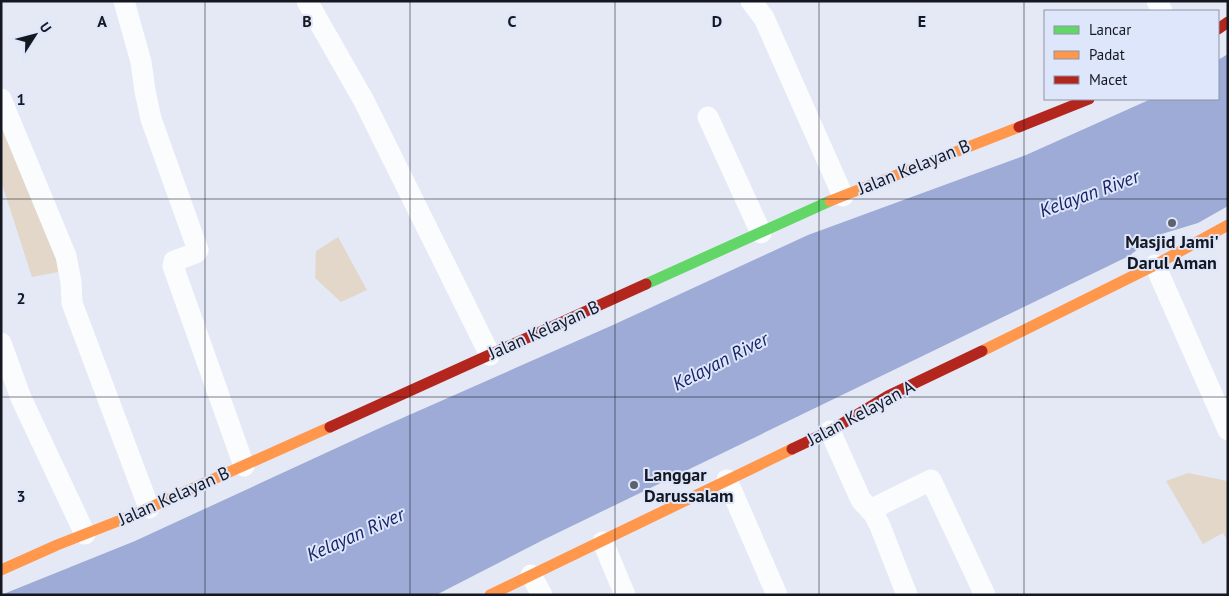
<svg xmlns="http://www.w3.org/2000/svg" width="1229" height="596" font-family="'PT Sans',sans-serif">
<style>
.green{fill:#e2d7c9}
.water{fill:#9dabd6}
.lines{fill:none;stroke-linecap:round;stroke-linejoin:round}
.street{stroke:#fbfcfe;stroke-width:21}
.fast{stroke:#63d668;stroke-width:11}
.slow{stroke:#ff974d;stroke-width:11}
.jam{stroke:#b3261e;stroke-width:11}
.grid{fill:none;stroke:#151821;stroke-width:1;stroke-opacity:0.55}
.poi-dot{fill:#5d616b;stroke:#dee6fb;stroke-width:2}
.labels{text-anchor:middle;stroke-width:4;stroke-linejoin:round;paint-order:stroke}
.street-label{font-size:18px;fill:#151821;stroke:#dee6fb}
.poi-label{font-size:18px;font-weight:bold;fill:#151821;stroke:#dee6fb}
.water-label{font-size:19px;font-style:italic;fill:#172364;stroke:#dee6fb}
.grid-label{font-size:16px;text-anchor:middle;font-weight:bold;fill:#151821;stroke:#dee6fb;stroke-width:4;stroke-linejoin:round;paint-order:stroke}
</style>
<rect width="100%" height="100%" fill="#e4e9f5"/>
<!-- green -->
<path class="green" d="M1,117l63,154 -32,6 -31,-96z
M338,237l29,53 -26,12 -26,-24 1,-27z
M1188,473l40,8v60l-5,-8 -20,11 -37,-63z"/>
<!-- water -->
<path class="water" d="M1228,54v152l-30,17 -43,13 -26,20 -586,284 -107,55h-435l134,-54 247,-114 231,-102 195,-90 218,-80 125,-56h67v-39z"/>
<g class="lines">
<!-- street -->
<path class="street" d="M124,1l17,61 4,29 6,28 47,131 -2,3 -22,8 -1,5 71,200
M307,1l57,100 126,254
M751,1l13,17 79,178
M1157,1l5,10
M1,99l65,157 5,26 1,21 77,205
M708,117l53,116
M1155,265l73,165
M1,343l20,55 64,136
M830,431l31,69 13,14 6,12 27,69
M727,480l50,115
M870,510l61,-30 54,115
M603,542l22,53
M531,575l11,20"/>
<!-- fast -->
<path class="fast" d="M646,284l184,-83"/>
<!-- slow -->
<path class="slow" d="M830,201l189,-74
M982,351l173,-86 73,-40
M1,570l56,-25 74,-29 199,-89
M490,595c101,-48 201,-98 302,-146"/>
<!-- jam -->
<path class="jam" d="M1218,29l10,-7
M1019,127l70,-28
M330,427l316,-143
M792,449l38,-18 58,-35 94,-45"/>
</g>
<!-- grid -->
<path class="grid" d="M205,1v594M410,1v594M615,1v594M819,1v594M1024,1v594M1,199h1227M1,397h1227"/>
<!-- markers -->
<g class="poi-dot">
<circle cx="1172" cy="223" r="5"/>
<circle cx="634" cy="485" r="5"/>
</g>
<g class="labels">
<!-- street labels -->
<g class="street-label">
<text transform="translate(914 167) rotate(-22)" y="6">Jalan Kelayan B</text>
<text transform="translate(544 330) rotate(-24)" y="6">Jalan Kelayan B</text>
<text transform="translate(861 413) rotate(-28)" y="6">Jalan Kelayan A</text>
<text transform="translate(174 496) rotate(-24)" y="6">Jalan Kelayan B</text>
</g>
<!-- poi labels -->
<g class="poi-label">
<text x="1172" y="248">Masjid Jami'<tspan x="1172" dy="21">Darul Aman</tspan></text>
<text x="644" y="481" text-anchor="start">Langgar<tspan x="644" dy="21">Darussalam</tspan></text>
</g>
<!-- water labels -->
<g class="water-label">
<text transform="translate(1089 193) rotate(-20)" y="7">Kelayan River</text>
<text transform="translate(720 361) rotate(-27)" y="7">Kelayan River</text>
<text transform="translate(355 534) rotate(-24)" y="7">Kelayan River</text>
</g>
</g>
<g class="grid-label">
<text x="102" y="27">A</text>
<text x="307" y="27">B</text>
<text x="512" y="27">C</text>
<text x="717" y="27">D</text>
<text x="922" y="27">E</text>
<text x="21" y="105">1</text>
<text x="21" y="304">2</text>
<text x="21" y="502">3</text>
</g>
<!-- border -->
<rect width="1229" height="596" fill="none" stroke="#151821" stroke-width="5"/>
<!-- legend -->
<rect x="1044" y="10" width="175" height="90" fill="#dee6fb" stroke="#8e94a4"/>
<rect x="1054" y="26" width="25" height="8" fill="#63d668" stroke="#8e94a4"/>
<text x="1089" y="35" font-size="15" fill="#151821">Lancar</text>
<rect x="1054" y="51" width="25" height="8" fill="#ff974d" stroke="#8e94a4"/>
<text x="1089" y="60" font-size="15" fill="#151821">Padat</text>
<rect x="1054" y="76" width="25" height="8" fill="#b3261e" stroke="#8e94a4"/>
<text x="1089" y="85" font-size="15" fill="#151821">Macet</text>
<!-- north arrow -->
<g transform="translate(35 35) rotate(54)" stroke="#dee6fb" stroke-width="4" paint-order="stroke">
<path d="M0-4L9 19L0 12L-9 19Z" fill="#151821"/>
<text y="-8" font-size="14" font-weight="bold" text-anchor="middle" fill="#151821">U</text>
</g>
</svg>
